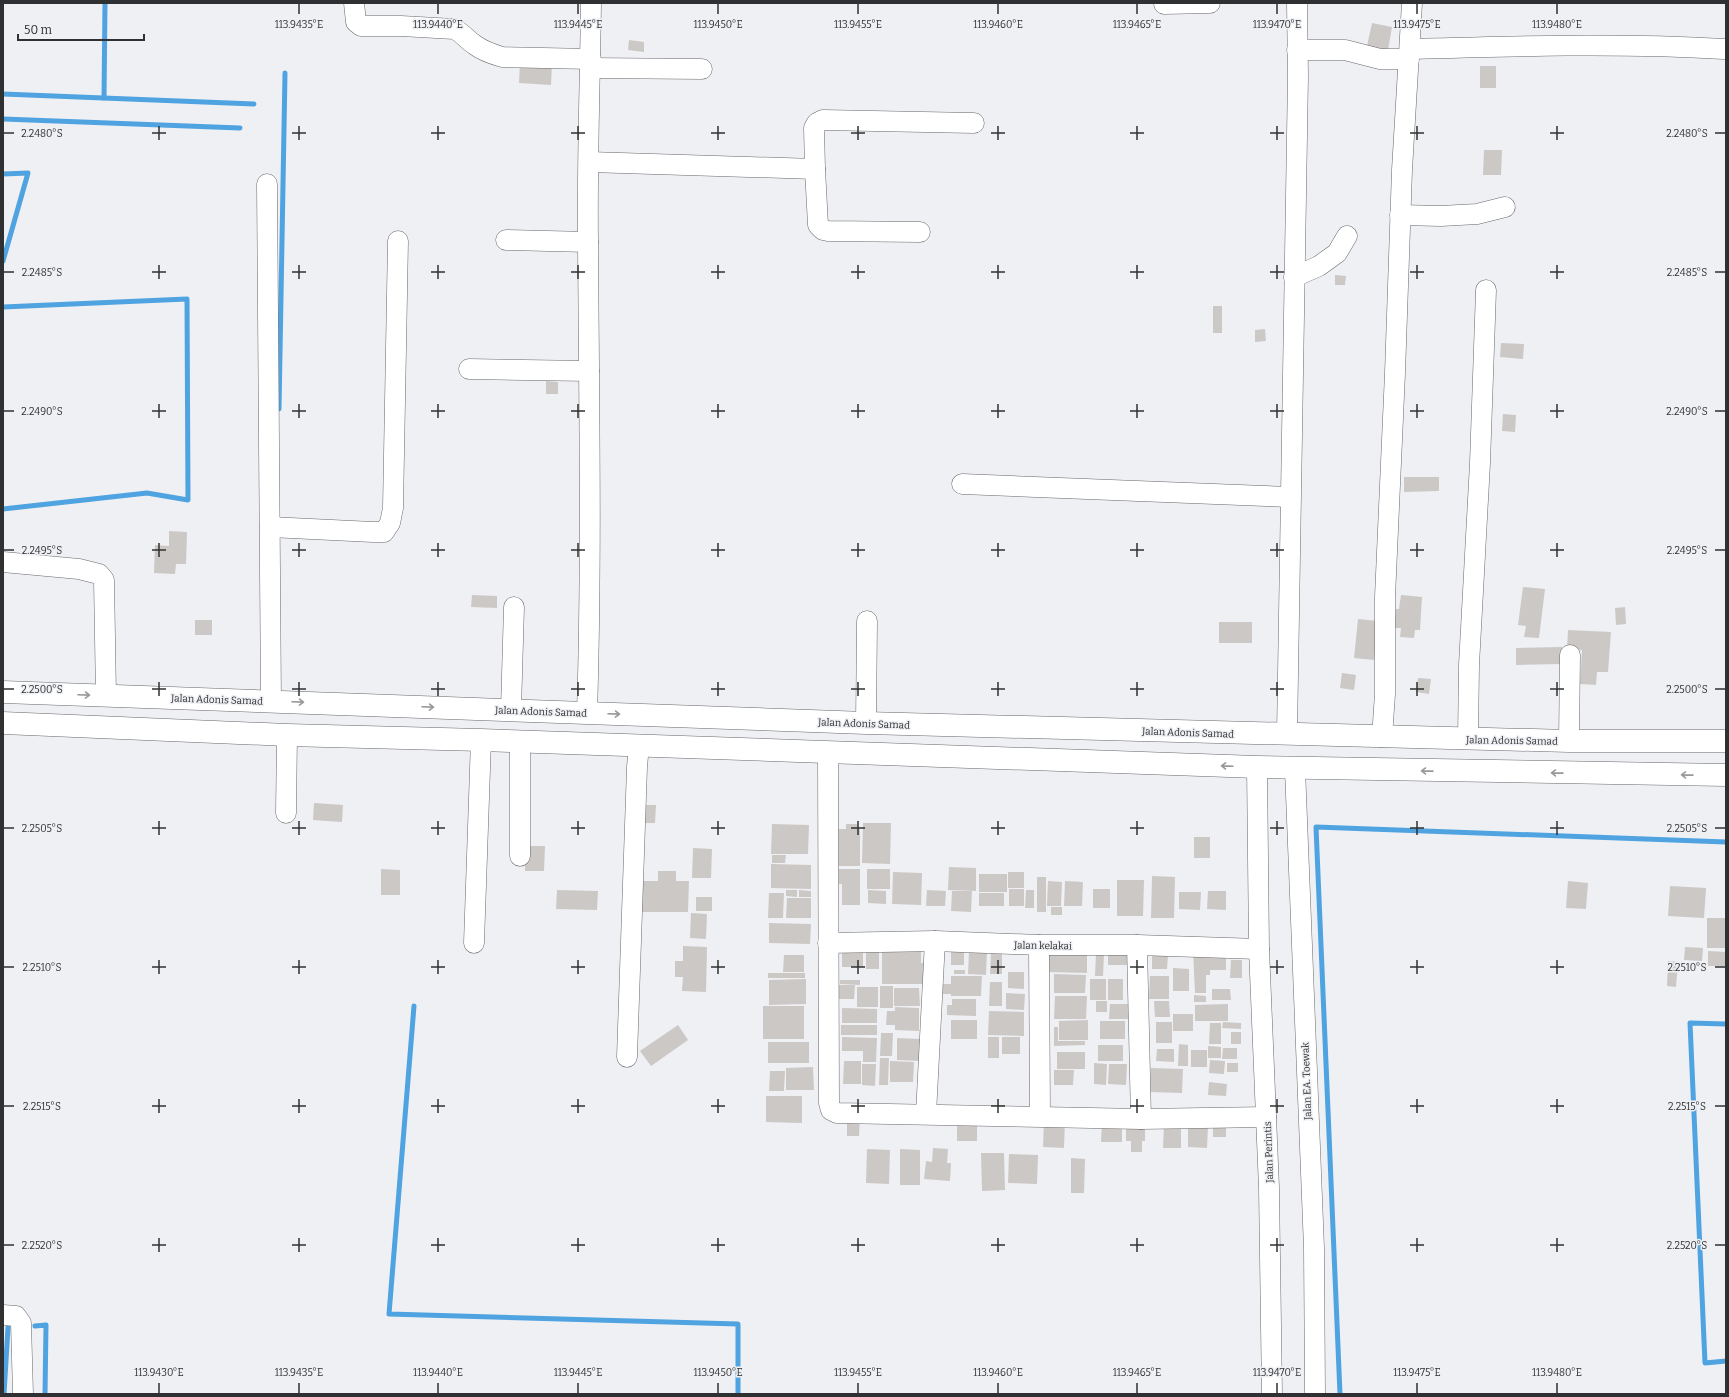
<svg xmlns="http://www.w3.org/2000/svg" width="1729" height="1397" font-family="Bitter,serif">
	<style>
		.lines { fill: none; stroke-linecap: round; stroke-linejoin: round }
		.stream { stroke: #4fa3e0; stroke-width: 5 }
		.building { fill: #ccc8c6 }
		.minor-casing { stroke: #67686b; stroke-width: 21 }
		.highway-casing { stroke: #67686b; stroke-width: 23 }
		.minor { stroke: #fff; stroke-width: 20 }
		.highway { stroke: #fff; stroke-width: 22 }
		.oneway { stroke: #979898 }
		.ticks { fill: none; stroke: #2f3031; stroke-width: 1.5 }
		.labels { text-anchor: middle; stroke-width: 3; stroke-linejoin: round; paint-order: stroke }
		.street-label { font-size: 10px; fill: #2f3031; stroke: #eff0f4 }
		.ticks-label { font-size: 10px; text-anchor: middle; fill: #2f3031; stroke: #eff0f4; stroke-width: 3; stroke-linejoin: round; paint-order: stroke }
	</style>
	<rect width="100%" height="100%" fill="#eff0f4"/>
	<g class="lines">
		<g class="stream">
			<path d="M3 94 254 104"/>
			<path d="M104 98 105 3"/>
			<path d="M3 119 240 128"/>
			<path d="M3 174 28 173 3 261"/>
			<path d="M3 307 187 299 188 500 147 493 3 509"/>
			<path d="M279 409 285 73"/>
			<path d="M414 1006 389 1314 738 1324V1394"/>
			<path d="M1726 1024 1690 1023 1705 1363 1726 1361"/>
			<path d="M35 1326 46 1325 45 1394"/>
			<path d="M4 1394 8 1327"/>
			<path d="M1340 1394 1316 827 1726 842"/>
		</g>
	</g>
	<g class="building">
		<path d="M1372 23 1392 27 1388 50 1367 46Z"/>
		<path d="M629 40 644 42V52L628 50Z"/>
		<path d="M520 61 552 63 551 85 519 83Z"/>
		<rect x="1480" y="66" width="16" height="22"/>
		<path d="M1484 150H1502L1501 175H1483Z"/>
		<path d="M1335 275 1346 276 1345 285H1335Z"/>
		<rect x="1213" y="306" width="9" height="27"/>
		<path d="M1265 329 1266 341 1255 342V330Z"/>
		<path d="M1501 343 1524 344 1523 359 1500 357Z"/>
		<path d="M546 381 558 382V394H546Z"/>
		<path d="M1503 414 1516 415 1515 432 1502 431Z"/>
		<path d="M1404 477H1439V491L1404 492Z"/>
		<path d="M169 531 187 532 186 564H176L175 574 154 573 155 545 169 546Z"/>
		<path d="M1523 587 1545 589 1539 638 1524 637 1526 626 1518 625Z"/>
		<path d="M472 595 497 596V608L471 607Z"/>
		<path d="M1401 595 1422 597 1420 630H1415L1414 638 1400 637 1401 628H1394L1396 609H1399Z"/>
		<path d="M1625 607 1626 624 1616 625 1615 608Z"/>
		<path d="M1358 619 1378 621 1374 660 1354 658Z"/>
		<rect x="195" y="620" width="17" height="15"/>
		<rect x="1219" y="622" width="33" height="21"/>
		<path d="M1568 630 1611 632 1608 672H1597L1596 685 1580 684 1582 650 1567 649Z"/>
		<path d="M1562 647V664L1516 665V648Z"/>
		<path d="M1342 673 1356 675 1354 690 1340 688Z"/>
		<path d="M1418 678 1431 679 1429 694 1416 692Z"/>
		<path d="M314 803 343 805 342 822 313 820Z"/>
		<path d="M641 805H656L655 823H641Z"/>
		<path d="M863 823H891L890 864 862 863Z"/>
		<path d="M772 824 809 825 808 854H771Z"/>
		<path d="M846 824H857V829H860V866H832V829H846Z"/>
		<rect x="1194" y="837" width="16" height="21"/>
		<path d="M525 846H545L544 871H525Z"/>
		<path d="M693 848 712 849 711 878H692Z"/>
		<path d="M772 855H786L785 863H772Z"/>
		<path d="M771 864 811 865V889L771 888Z"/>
		<path d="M949 867 976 868V891L948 890Z"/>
		<path d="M381 869 400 870V895H381Z"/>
		<path d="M836 869H860V905H842V884H835Z"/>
		<rect x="867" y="869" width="23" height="20"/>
		<path d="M658 871H676V881H689L688 912H639V881H658Z"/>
		<path d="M893 872 922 873 921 905 892 904Z"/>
		<rect x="1008" y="872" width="16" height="16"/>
		<rect x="979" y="874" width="28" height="18"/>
		<path d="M1152 876 1175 877 1174 918H1151Z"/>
		<rect x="1037" y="877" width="9" height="35"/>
		<path d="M1117 880H1144L1143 916H1117Z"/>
		<path d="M1048 881 1062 882 1061 906H1047Z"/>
		<path d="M1065 881 1083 882 1082 906H1064Z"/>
		<path d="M1568 881 1588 883 1586 909 1566 908Z"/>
		<path d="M1670 886 1706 888 1704 918 1668 916Z"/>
		<rect x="1009" y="889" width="15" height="17"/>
		<rect x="1093" y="889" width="17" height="19"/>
		<path d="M557 890 598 891 597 910 556 909Z"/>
		<path d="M786 890H797V897L786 896Z"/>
		<path d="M799 890 811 891V897H799Z"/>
		<path d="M868 890 886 891V904L868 903Z"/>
		<path d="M927 890 946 891 945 906H926Z"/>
		<path d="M1026 890H1034V908H1025Z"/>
		<path d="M952 891H972L971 912 951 911Z"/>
		<path d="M1208 891H1226V910L1207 909Z"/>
		<path d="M1179 892H1201L1200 910 1179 909Z"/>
		<path d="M769 893H784L783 918H768Z"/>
		<rect x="979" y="893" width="25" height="13"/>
		<rect x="696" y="897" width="16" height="14"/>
		<path d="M787 898H811V918H786Z"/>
		<rect x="1051" y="907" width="11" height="8"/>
		<path d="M691 913 707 914 706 939 690 938Z"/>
		<rect x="1707" y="918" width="19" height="30"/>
		<path d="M769 923 811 924 810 944 769 943Z"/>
		<path d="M882 944H921V963H924V984H882Z"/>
		<path d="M683 946 707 947 706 992 682 991 683 977H675V961H683Z"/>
		<path d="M1685 947 1703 948 1702 961 1684 960Z"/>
		<rect x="951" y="949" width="13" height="16"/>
		<rect x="842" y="950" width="21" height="17"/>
		<rect x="866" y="950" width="13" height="19"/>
		<path d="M1193 950 1226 955V970H1210V975H1206V993H1195Z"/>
		<path d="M969 951H987L986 975 968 974Z"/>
		<path d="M1708 951 1726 952V966H1708Z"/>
		<path d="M991 952 1002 953V974H990Z"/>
		<path d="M1108 952 1128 953 1127 965H1108Z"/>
		<path d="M1047 953 1087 954V973L1047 972Z"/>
		<path d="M1096 953 1104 954 1103 976H1095Z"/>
		<path d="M784 955H804V972H783Z"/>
		<path d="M1152 955H1168L1167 969H1152Z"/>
		<path d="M1231 960H1242V978H1230Z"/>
		<path d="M1668 961 1678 962 1676 987 1667 986Z"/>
		<path d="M1173 968 1189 969V991H1173Z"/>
		<rect x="954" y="970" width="11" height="4"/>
		<path d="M1008 972H1024V989L1008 988Z"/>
		<rect x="768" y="973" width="37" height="5"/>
		<path d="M1054 974 1086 975 1085 993H1054Z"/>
		<path d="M951 976H982L981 996H951V994H941V984H951Z"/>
		<path d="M1150 976H1169V999H1149Z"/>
		<path d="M806 979V1004L769 1005V980Z"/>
		<rect x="1090" y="979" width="16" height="21"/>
		<rect x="1108" y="979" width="15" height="21"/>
		<path d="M840 980H860V985L840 984Z"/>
		<path d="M990 982H1002V1006H989Z"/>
		<path d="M838 985H855L854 999H838Z"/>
		<rect x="880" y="986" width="13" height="22"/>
		<rect x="857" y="987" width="21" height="20"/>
		<path d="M894 988H919L920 1006H894Z"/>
		<path d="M1212 989H1230L1231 1000H1212Z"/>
		<path d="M1006 993 1025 994 1024 1010 1006 1009Z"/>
		<path d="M1194 995 1206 996V1002H1194Z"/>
		<path d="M1055 996H1087L1086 1019H1054Z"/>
		<path d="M952 999H976V1016L947 1015V1005H952Z"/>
		<rect x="1096" y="1001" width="11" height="11"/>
		<path d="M1154 1001H1169L1170 1017H1155Z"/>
		<path d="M1110 1004H1132L1131 1019H1109Z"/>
		<path d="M1228 1004V1021H1195V1005Z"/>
		<rect x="763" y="1006" width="41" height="33"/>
		<path d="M895 1007 919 1008V1031L895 1030V1025H886L887 1011H895Z"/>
		<path d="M842 1008 877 1009V1023H842Z"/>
		<path d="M989 1011 1024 1012V1036L988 1035Z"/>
		<rect x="1173" y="1014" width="20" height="17"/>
		<rect x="951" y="1020" width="26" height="19"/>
		<path d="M1088 1020V1040H1059V1021Z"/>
		<rect x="1100" y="1021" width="25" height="18"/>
		<rect x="1156" y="1022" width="16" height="21"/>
		<path d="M1223 1022 1241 1023V1029L1222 1028Z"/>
		<path d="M1210 1023H1221V1044H1209Z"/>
		<path d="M678 1025 688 1040 651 1066 640 1051Z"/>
		<rect x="841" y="1025" width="36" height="10"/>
		<path d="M1054 1027H1058V1041H1085V1045L1054 1046Z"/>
		<rect x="1231" y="1032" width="10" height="12"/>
		<path d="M881 1033H893L892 1056H880Z"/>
		<path d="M842 1037 877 1038 876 1062H863V1051H842Z"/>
		<rect x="988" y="1037" width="11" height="21"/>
		<rect x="1002" y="1037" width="18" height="17"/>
		<path d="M897 1038 920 1039V1061L897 1060Z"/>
		<rect x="768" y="1042" width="41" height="21"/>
		<path d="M1179 1044 1188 1045V1066H1178Z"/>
		<rect x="1098" y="1045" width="25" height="16"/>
		<path d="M1208 1046 1221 1047V1058H1208Z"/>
		<path d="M1223 1048H1237V1059H1222Z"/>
		<path d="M1157 1049H1174V1062L1156 1061Z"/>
		<rect x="1191" y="1050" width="16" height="17"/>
		<rect x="1057" y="1052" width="28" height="17"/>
		<path d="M880 1058H889L888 1085H879Z"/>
		<path d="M1210 1060 1225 1061 1224 1074 1209 1073Z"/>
		<path d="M844 1061H861V1084H843Z"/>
		<path d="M890 1061 914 1062 913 1082H890Z"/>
		<path d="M1094 1063 1107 1064 1106 1085 1094 1084Z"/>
		<rect x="1227" y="1063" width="11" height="9"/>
		<path d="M862 1064H876L875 1086 862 1085Z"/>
		<path d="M1109 1064H1127L1126 1085 1108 1084Z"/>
		<path d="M813 1067 814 1090H786V1068Z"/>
		<path d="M1151 1068 1183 1069 1182 1093 1150 1092Z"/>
		<path d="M1054 1070H1074L1073 1085H1054Z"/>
		<path d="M770 1071H785L784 1091H769Z"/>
		<path d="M1209 1082 1227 1084 1226 1096 1208 1095Z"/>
		<path d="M766 1096H802V1123L766 1122Z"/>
		<path d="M847 1115H860L859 1136H847Z"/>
		<rect x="957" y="1118" width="20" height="23"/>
		<path d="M1044 1120H1065L1064 1148 1043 1147Z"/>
		<path d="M1126 1121H1145V1141H1142V1152H1131V1141H1126Z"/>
		<rect x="1213" y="1121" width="13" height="16"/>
		<path d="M1164 1123H1181V1148H1163Z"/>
		<path d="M1102 1124H1122V1142H1101Z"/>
		<path d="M1188 1125 1208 1126 1207 1148 1188 1147Z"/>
		<path d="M933 1148 948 1149 947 1163H951L950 1181 924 1179 926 1161 932 1162Z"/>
		<path d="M867 1149 890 1150 889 1184 866 1183Z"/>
		<path d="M900 1149 920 1150V1185H900Z"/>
		<path d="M981 1153H1004L1005 1190 982 1191Z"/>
		<path d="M1009 1154 1038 1155 1037 1184 1008 1183Z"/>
		<path d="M1071 1158 1085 1159 1084 1193H1071Z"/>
	</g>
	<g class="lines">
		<defs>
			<g id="minor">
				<path d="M354 3 356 22 361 26H401L454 29C463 33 467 40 475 45 483 51 492 54 502 57L591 59"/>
				<path d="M1164 4 1210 3"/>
				<path d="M1410 49C1514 46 1620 43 1724 49"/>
				<path d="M1297 50H1345L1380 59H1409"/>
				<path d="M590 68 702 69"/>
				<path d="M589 162 815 169 818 225 823 230 828 231 920 232"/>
				<path d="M815 169 814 128 817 123 823 120 974 123"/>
				<path d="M267 184 271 701"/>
				<path d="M1400 215 1441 216 1477 214 1505 207"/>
				<path d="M506 240 588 242"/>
				<path d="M1294 277 1319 266 1337 253 1347 236"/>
				<path d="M469 369 589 371"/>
				<path d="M962 484 1290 497"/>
				<path d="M270 527 373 532H384L390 523 393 508 398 241"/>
				<path d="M3 562 79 569 99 574 104 580 106 696"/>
				<path d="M511 709 514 607"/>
				<path d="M587 713C592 556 589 399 588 242 587 162 590 83 591 3"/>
				<path d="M866 723 867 621"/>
				<path d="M1287 734 1298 76 1297 3"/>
				<path d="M1382 737 1385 694V597L1395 373 1402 170 1412 3"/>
				<path d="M1468 739 1469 665 1480 463 1486 290"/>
				<path d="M1569 741 1570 655"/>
				<path d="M828 753 829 1103 831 1110 837 1113 1141 1119 1266 1117"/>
				<path d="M1257 767 1259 949 1269 1188 1272 1394"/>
				<path d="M1295 769 1314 1248 1315 1394"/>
				<path d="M286 813 287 735"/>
				<path d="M520 856V741"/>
				<path d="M474 943 481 740"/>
				<path d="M828 943 935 941 1039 945H1137L1259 949"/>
				<path d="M1039 945 1040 1116"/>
				<path d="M1137 945 1141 1119"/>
				<path d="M627 1057 637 767 639 745"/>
				<path d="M926 1114 935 941"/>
				<path d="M3 1315 16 1316 21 1323 23 1394"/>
			</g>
			<g id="highway">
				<path d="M3 692 866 723 1569 741H1726"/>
				<path d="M3 723 287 735 481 740 1257 767 1726 775"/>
			</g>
		</defs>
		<use href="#minor" class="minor-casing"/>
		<use href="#highway" class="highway-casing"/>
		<use href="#minor" class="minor"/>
		<use href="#highway" class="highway"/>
	</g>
	<defs><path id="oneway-shaft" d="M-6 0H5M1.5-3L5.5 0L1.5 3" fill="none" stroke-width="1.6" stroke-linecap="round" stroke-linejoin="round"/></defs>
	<g class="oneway">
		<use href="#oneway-shaft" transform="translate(84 695) rotate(2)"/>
		<use href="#oneway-shaft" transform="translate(298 702) rotate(2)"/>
		<use href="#oneway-shaft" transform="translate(428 707) rotate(2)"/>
		<use href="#oneway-shaft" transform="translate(614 714) rotate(2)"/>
		<use href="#oneway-shaft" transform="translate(1227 766) rotate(-178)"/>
		<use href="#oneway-shaft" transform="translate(1427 771) rotate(-179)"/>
		<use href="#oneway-shaft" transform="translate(1557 773) rotate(-179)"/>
		<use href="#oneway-shaft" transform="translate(1687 775) rotate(-179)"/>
	</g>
	<path class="ticks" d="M299 4V14M438 4V14M578 4V14M718 4V14M858 4V14M998 4V14M1137 4V14M1277 4V14M1417 4V14M1557 4V14M159 126V140M299 126V140M438 126V140M578 126V140M718 126V140M858 126V140M998 126V140M1137 126V140M1277 126V140M1417 126V140M1557 126V140M4 133H14M152 133H166M292 133H306M431 133H445M571 133H585M711 133H725M851 133H865M991 133H1005M1130 133H1144M1270 133H1284M1410 133H1424M1550 133H1564M1715 133H1725M159 265V279M299 265V279M438 265V279M578 265V279M718 265V279M858 265V279M998 265V279M1137 265V279M1277 265V279M1417 265V279M1557 265V279M4 272H14M152 272H166M292 272H306M431 272H445M571 272H585M711 272H725M851 272H865M991 272H1005M1130 272H1144M1270 272H1284M1410 272H1424M1550 272H1564M1715 272H1725M159 404V418M299 404V418M438 404V418M578 404V418M718 404V418M858 404V418M998 404V418M1137 404V418M1277 404V418M1417 404V418M1557 404V418M4 411H14M152 411H166M292 411H306M431 411H445M571 411H585M711 411H725M851 411H865M991 411H1005M1130 411H1144M1270 411H1284M1410 411H1424M1550 411H1564M1715 411H1725M159 543V557M299 543V557M438 543V557M578 543V557M718 543V557M858 543V557M998 543V557M1137 543V557M1277 543V557M1417 543V557M1557 543V557M4 550H14M152 550H166M292 550H306M431 550H445M571 550H585M711 550H725M851 550H865M991 550H1005M1130 550H1144M1270 550H1284M1410 550H1424M1550 550H1564M1715 550H1725M159 682V696M299 682V696M438 682V696M578 682V696M718 682V696M858 682V696M998 682V696M1137 682V696M1277 682V696M1417 682V696M1557 682V696M4 689H14M152 689H166M292 689H306M431 689H445M571 689H585M711 689H725M851 689H865M991 689H1005M1130 689H1144M1270 689H1284M1410 689H1424M1550 689H1564M1715 689H1725M159 821V835M299 821V835M438 821V835M578 821V835M718 821V835M858 821V835M998 821V835M1137 821V835M1277 821V835M1417 821V835M1557 821V835M4 828H14M152 828H166M292 828H306M431 828H445M571 828H585M711 828H725M851 828H865M991 828H1005M1130 828H1144M1270 828H1284M1410 828H1424M1550 828H1564M1715 828H1725M159 960V974M299 960V974M438 960V974M578 960V974M718 960V974M858 960V974M998 960V974M1137 960V974M1277 960V974M1417 960V974M1557 960V974M4 967H14M152 967H166M292 967H306M431 967H445M571 967H585M711 967H725M851 967H865M991 967H1005M1130 967H1144M1270 967H1284M1410 967H1424M1550 967H1564M1715 967H1725M159 1099V1113M299 1099V1113M438 1099V1113M578 1099V1113M718 1099V1113M858 1099V1113M998 1099V1113M1137 1099V1113M1277 1099V1113M1417 1099V1113M1557 1099V1113M4 1106H14M152 1106H166M292 1106H306M431 1106H445M571 1106H585M711 1106H725M851 1106H865M991 1106H1005M1130 1106H1144M1270 1106H1284M1410 1106H1424M1550 1106H1564M1715 1106H1725M159 1238V1252M299 1238V1252M438 1238V1252M578 1238V1252M718 1238V1252M858 1238V1252M998 1238V1252M1137 1238V1252M1277 1238V1252M1417 1238V1252M1557 1238V1252M4 1245H14M152 1245H166M292 1245H306M431 1245H445M571 1245H585M711 1245H725M851 1245H865M991 1245H1005M1130 1245H1144M1270 1245H1284M1410 1245H1424M1550 1245H1564M1715 1245H1725M159 1383V1393M299 1383V1393M438 1383V1393M578 1383V1393M718 1383V1393M858 1383V1393M998 1383V1393M1137 1383V1393M1277 1383V1393M1417 1383V1393M1557 1383V1393"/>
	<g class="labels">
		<g class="street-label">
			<text transform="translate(217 699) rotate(2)" y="4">Jalan Adonis Samad</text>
			<text transform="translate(541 711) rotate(2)" y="4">Jalan Adonis Samad</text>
			<text transform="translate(864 723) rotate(2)" y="4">Jalan Adonis Samad</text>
			<text transform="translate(1188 732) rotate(2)" y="4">Jalan Adonis Samad</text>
			<text transform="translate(1512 740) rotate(1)" y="4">Jalan Adonis Samad</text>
			<text transform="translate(1043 945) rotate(1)" y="4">Jalan kelakai</text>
			<text transform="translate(1306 1081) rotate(-92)" y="4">Jalan EA. Toewak</text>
			<text transform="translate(1268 1152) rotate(-92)" y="4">Jalan Perintis</text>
		</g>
	</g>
	<g class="ticks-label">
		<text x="299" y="28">113.9435°E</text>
		<text x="438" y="28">113.9440°E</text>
		<text x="578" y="28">113.9445°E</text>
		<text x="718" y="28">113.9450°E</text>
		<text x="858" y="28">113.9455°E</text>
		<text x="998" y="28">113.9460°E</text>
		<text x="1137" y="28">113.9465°E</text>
		<text x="1277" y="28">113.9470°E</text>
		<text x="1417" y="28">113.9475°E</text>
		<text x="1557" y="28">113.9480°E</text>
		<text x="42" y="137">2.2480°S</text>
		<text x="1687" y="137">2.2480°S</text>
		<text x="42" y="276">2.2485°S</text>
		<text x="1687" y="276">2.2485°S</text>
		<text x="42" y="415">2.2490°S</text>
		<text x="1687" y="415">2.2490°S</text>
		<text x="42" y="554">2.2495°S</text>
		<text x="1687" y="554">2.2495°S</text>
		<text x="42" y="693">2.2500°S</text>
		<text x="1687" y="693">2.2500°S</text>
		<text x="42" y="832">2.2505°S</text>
		<text x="1687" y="832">2.2505°S</text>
		<text x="42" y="971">2.2510°S</text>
		<text x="1687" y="971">2.2510°S</text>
		<text x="42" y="1110">2.2515°S</text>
		<text x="1687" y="1110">2.2515°S</text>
		<text x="42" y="1249">2.2520°S</text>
		<text x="1687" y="1249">2.2520°S</text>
		<text x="159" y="1376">113.9430°E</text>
		<text x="299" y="1376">113.9435°E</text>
		<text x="438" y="1376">113.9440°E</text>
		<text x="578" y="1376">113.9445°E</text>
		<text x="718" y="1376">113.9450°E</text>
		<text x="858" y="1376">113.9455°E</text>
		<text x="998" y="1376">113.9460°E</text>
		<text x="1137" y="1376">113.9465°E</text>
		<text x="1277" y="1376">113.9470°E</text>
		<text x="1417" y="1376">113.9475°E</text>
		<text x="1557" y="1376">113.9480°E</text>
	</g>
	<rect width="1729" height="1397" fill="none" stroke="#2f3031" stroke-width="8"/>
	<path d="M18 34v6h126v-6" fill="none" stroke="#2f3031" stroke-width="2"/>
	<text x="24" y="34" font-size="12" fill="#2f3031" stroke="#eff0f4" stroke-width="3" paint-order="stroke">50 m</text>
</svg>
